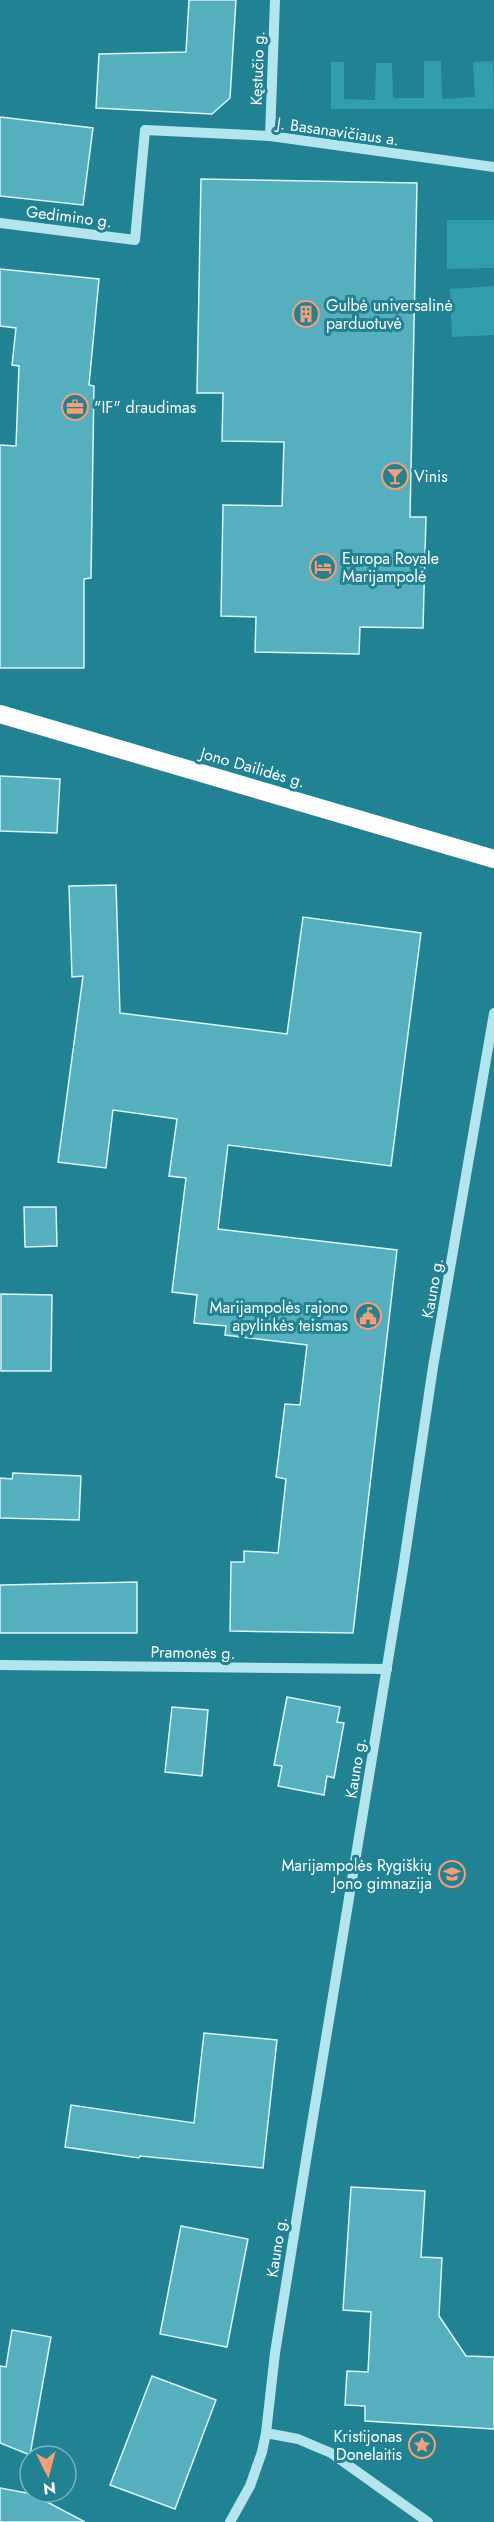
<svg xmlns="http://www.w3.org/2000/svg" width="494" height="2522" font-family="Jost,sans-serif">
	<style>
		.green { fill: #329daf }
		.building { fill: #56afbe; stroke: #d9f5fa; stroke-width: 1.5 }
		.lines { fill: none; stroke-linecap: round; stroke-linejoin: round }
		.minor { stroke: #b4e5ee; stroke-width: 10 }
		.highway { stroke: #fff; stroke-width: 18 }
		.labels { text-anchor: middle; stroke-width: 6; stroke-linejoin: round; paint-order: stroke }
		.street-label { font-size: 16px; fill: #fff; stroke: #218293 }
		.poi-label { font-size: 16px; fill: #fff; stroke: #218293; text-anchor: start }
	</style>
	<rect width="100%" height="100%" fill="#218293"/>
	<g class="green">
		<path d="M424 61H441L442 99 475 97 473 62 493 61 494 109H331V62H344V99L375 100 376 63H392L393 98H424Z"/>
		<path d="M447 220H494V268L447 269Z"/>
		<path d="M494 286V335L452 337 450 289Z"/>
	</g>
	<g class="building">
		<path d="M189 0H236L230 98 212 114 96 108 99 54 186 52Z"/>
		<path d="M0 117 93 128 83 205 0 196Z"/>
		<path d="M201 179 417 183 410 517H426L423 628 360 627 359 654 255 652 256 617 221 616 223 505 282 506 284 442 222 441 223 393H197Z"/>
		<path d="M0 269 99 279 89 385 94 386 91 578 84 579V668H0V445L16 446 19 366 12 365 16 328 0 326Z"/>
		<path d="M0 776 60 779 57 833 0 831Z"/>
		<path d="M116 885 120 1013 287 1034 303 917 421 933 391 1166 228 1145 218 1229 397 1250 353 1633 230 1631 231 1562H244V1551L278 1553 286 1479 276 1477 285 1404 300 1405 307 1345 225 1335 226 1326 194 1323 197 1295 172 1292 186 1178 169 1176 177 1119 113 1110 106 1168 58 1162 83 976 72 977 69 886Z"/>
		<path d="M24 1207H56L57 1246 25 1247Z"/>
		<path d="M1 1294 52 1295 51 1371H1Z"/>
		<path d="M13 1473 81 1476 79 1520 0 1518V1478L12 1479Z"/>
		<path d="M137 1582V1633H0V1585Z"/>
		<path d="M287 1697 340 1707 337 1722 344 1723 334 1778 327 1776 324 1795 278 1786 282 1766 274 1765Z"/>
		<path d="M172 1707 208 1710 202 1776 165 1772Z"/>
		<path d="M204 2033 277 2040 263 2168 140 2156 139 2158 65 2147 71 2105 194 2123Z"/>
		<path d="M351 2187 425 2191 421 2257 442 2258 439 2316 466 2356 494 2357V2429L365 2421V2406L345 2405 347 2371 368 2372 371 2312 343 2310Z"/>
		<path d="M181 2226 248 2239 227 2347 160 2334Z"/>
		<path d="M12 2330 51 2337 30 2455 0 2443V2366L6 2367Z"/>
		<path d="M152 2376 216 2400 175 2509 110 2485Z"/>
		<path d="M0 2488 32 2494 85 2522H0Z"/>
	</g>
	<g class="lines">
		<g class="minor">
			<path d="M270 136 275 0"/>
			<path d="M0 223 135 240 145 130 270 136 494 167"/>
			<path d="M0 1665 387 1669"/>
			<path d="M266 2433 298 2439 331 2453 428 2522"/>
			<path d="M230 2522 250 2486 262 2452 266 2433 275 2353 307 2154 403 1569 433 1367 494 1013"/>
		</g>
		<path class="highway" d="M0 714 494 859"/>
	</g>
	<defs>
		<symbol id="building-ring" viewBox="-11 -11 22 22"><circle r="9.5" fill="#218293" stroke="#fa9d75" stroke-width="1.5"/><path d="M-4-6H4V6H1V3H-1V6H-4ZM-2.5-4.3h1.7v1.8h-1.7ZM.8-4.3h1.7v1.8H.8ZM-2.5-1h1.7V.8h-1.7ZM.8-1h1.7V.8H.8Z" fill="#fa9d75"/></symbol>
		<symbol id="office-ring" viewBox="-11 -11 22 22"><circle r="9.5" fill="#218293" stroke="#fa9d75" stroke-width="1.5"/><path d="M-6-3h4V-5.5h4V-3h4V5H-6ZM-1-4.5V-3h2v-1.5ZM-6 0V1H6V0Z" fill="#fa9d75"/></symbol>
		<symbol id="bar-ring" viewBox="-11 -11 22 22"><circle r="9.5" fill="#218293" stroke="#fa9d75" stroke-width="1.5"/><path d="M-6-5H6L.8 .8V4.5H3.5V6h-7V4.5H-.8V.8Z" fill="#fa9d75"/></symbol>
		<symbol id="hotel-ring" viewBox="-11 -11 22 22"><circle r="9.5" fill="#218293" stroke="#fa9d75" stroke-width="1.5"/><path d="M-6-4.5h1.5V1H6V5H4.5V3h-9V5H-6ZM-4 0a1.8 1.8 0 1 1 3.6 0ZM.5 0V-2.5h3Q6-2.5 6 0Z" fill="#fa9d75"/></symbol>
		<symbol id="civic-ring" viewBox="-11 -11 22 22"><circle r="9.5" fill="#218293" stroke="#fa9d75" stroke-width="1.5"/><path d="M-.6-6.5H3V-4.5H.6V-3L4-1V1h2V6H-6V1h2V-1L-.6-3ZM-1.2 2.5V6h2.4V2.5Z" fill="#fa9d75"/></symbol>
		<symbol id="school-ring" viewBox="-11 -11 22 22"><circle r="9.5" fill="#218293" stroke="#fa9d75" stroke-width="1.5"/><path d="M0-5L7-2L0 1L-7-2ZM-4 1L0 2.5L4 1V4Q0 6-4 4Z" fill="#fa9d75"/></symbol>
		<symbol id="sight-ring" viewBox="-11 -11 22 22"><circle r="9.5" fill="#218293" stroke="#fa9d75" stroke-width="1.5"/><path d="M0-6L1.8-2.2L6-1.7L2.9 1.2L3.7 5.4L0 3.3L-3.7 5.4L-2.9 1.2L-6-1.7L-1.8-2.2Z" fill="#fa9d75"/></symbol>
	</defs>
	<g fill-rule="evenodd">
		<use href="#building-ring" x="291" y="299" width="30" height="30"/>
		<use href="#office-ring" x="60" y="392" width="30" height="30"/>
		<use href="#bar-ring" x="380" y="461" width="30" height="30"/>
		<use href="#hotel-ring" x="308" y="552" width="30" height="30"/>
		<use href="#civic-ring" x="353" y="1301" width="30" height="30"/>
		<use href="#school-ring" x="437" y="1859" width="30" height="30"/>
		<use href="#sight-ring" x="407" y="2430" width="30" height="30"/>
	</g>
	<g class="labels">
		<g class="street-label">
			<text transform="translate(257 68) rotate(-88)" y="6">Kęstučio g.</text>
			<text transform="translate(338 131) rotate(8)" y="6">J. Basanavičiaus a.</text>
			<text transform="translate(69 216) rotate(7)" y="6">Gedimino g.</text>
			<text transform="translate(253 767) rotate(16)" y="6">Jono Dailidės g.</text>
			<text transform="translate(432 1288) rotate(-80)" y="6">Kauno g.</text>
			<text transform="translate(193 1652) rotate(1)" y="6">Pramonės g.</text>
			<text transform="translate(355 1768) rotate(-81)" y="6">Kauno g.</text>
			<text transform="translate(276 2247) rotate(-81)" y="6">Kauno g.</text>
		</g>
		<g class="poi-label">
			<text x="326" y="311">Gulbė universalinė<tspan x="326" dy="18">parduotuvė</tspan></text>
			<text x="94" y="413">"IF" draudimas</text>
			<text x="414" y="482">Vinis</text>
			<text x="342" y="564">Europa Royale<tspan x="342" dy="18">Marijampolė</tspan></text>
			<text x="348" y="1313" text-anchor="end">Marijampolės rajono<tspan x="348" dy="18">apylinkės teismas</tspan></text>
			<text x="432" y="1871" text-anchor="end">Marijampolės Rygiškių<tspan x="432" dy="18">Jono gimnazija</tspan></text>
			<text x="402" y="2442" text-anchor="end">Kristijonas<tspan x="402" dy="18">Donelaitis</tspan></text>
		</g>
	</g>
	<g transform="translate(48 2474) rotate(174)"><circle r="28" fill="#218293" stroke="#7ab4be" stroke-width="1.5"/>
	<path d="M0-4.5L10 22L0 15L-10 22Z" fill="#fa9d75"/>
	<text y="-9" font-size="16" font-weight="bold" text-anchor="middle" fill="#ffffff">N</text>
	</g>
</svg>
